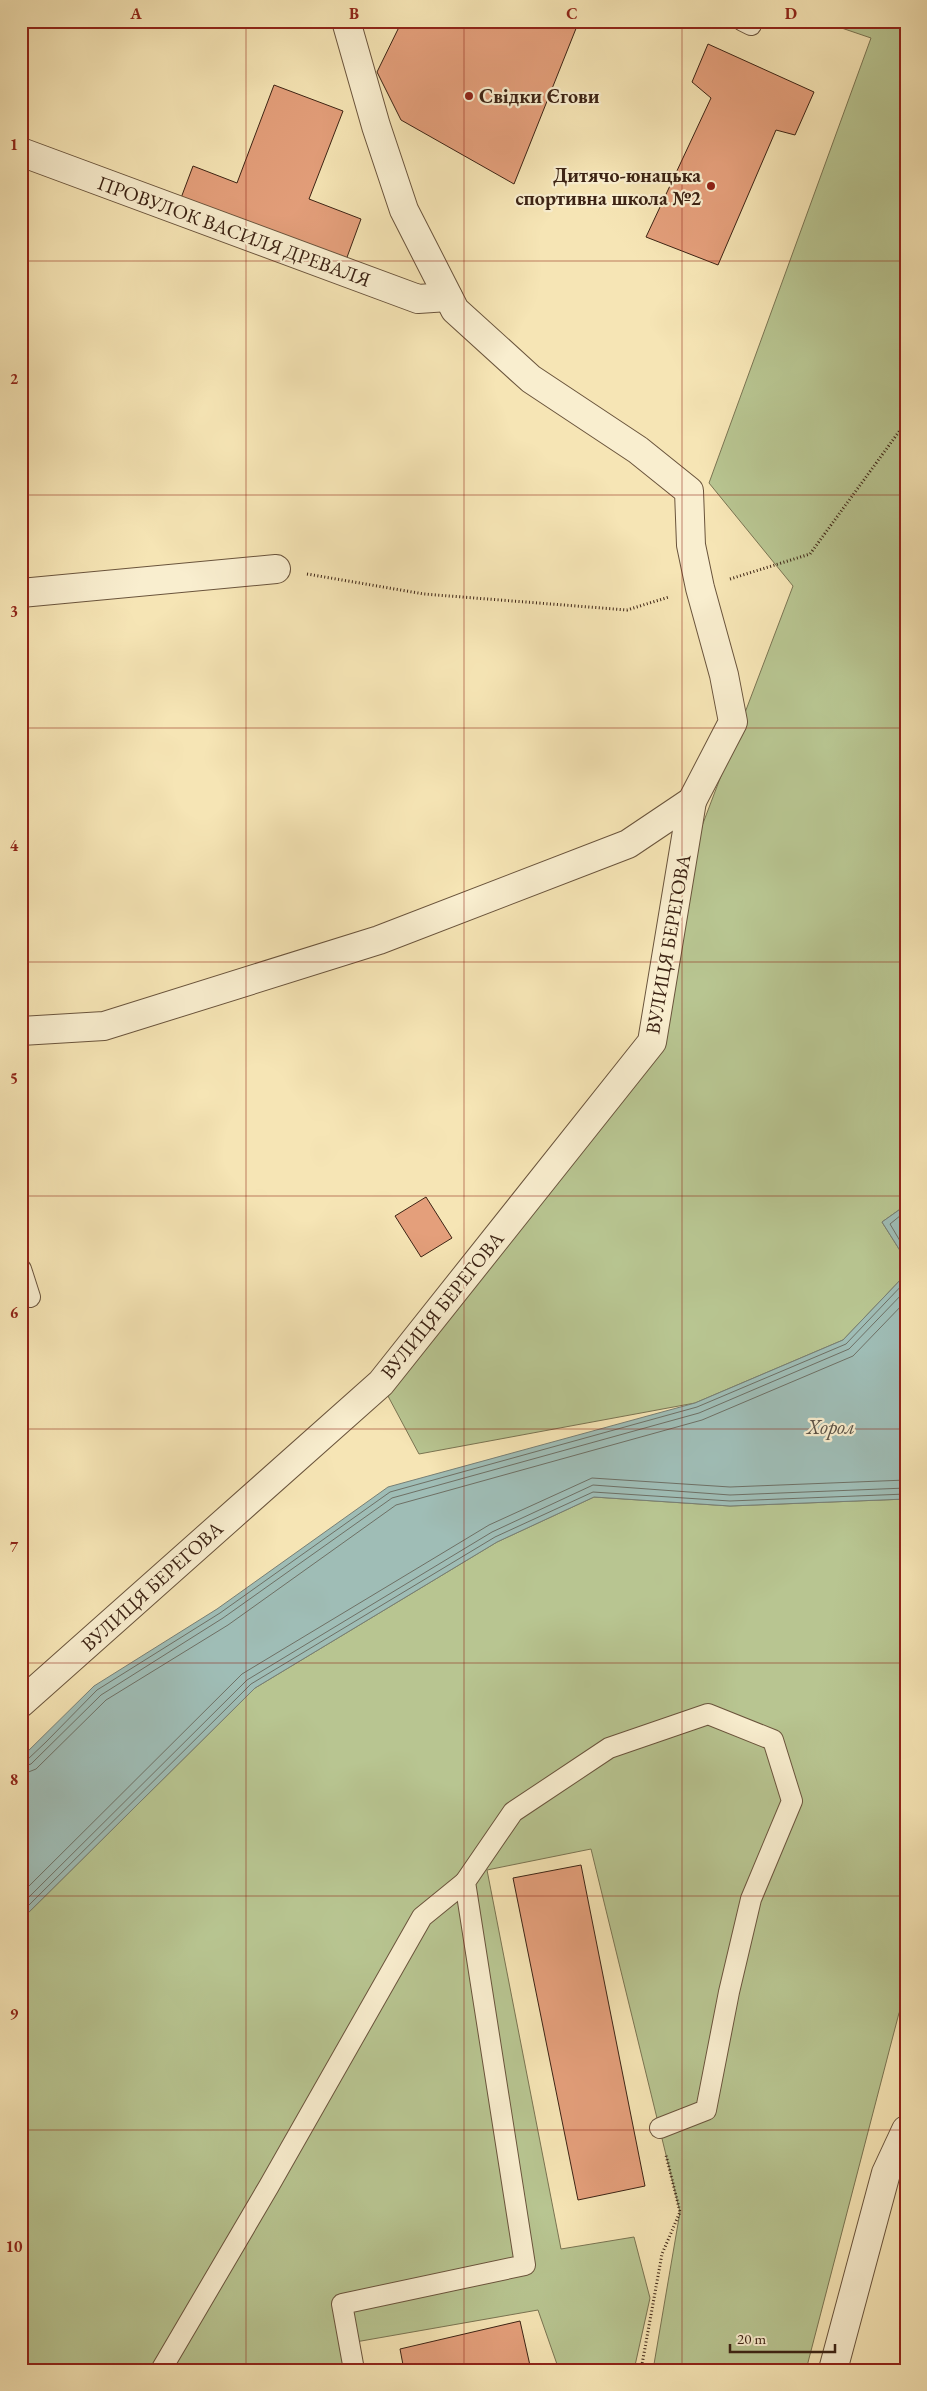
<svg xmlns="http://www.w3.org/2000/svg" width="927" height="2391" font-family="'EB Garamond',serif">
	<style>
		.green { fill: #b8c591; stroke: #7a7452 }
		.water { fill: #9fbdb6; stroke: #777f75 }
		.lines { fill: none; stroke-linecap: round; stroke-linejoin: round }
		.shore { stroke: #6e7065; stroke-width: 1 }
		.building { fill: #e49f7b; stroke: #3c2314 }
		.lane-casing { stroke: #6a543c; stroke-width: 22 }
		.street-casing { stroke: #6a543c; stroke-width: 30 }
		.path { stroke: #3c2314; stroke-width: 3; stroke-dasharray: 1 2.5; stroke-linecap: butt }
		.lane { stroke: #f9eecf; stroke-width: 20 }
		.street { stroke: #f9eecf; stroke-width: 28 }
		.grid { fill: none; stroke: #8f2418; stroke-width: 1; stroke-opacity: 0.55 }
		.poi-dot { fill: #8f2418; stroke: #f9eecf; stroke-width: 2 }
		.labels { text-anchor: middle; stroke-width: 4.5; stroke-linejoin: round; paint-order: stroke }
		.poi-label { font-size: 20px; font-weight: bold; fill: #3c2314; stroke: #f9eecf; text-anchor: start }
		.street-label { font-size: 20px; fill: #3c2314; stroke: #f9eecf }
		.water-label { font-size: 21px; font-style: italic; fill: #5a5145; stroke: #f9eecf }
		.neatline { fill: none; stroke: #8f2418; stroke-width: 2 }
		.grid-label { font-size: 16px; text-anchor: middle; font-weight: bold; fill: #8f2418 }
	</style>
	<rect width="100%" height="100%" fill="#f6e5b5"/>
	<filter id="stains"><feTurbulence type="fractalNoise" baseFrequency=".004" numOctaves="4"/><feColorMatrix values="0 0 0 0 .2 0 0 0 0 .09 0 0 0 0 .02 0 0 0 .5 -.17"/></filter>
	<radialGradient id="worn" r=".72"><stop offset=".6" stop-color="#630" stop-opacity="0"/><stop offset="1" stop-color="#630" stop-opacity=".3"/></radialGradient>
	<g class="green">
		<path d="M821 21H906V1205L882 1222 906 1260V1274L843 1340 695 1403 419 1454 381 1383 652 1042 702 826 793 586 709 483 871 38Z"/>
		<path d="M594 1497 730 1506 906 1499V2002L899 2013 806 2370H653L680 2212 591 1849 487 1870 561 2249 634 2237 650 2298 634 2370H559L538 2310 344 2344 348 2370H21V1920L255 1688 497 1542Z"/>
	</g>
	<g class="water">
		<path d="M906 1205V1260L882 1222Z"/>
		<path d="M906 1274V1499L730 1506 594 1497 497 1542 255 1688 21 1920V1758L94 1686 217 1609 388 1487 695 1403 843 1340Z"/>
	</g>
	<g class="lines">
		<g class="shore">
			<path d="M906 1211 890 1224 906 1251"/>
			<path d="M21 1761 27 1760 46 1742 97 1690 220 1613 390 1492 697 1407 846 1344 906 1281"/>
			<path d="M21 1767 31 1764 101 1695 223 1618 392 1498 699 1413 849 1349 906 1290"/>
			<path d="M21 1775 36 1769 106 1700 228 1625 396 1505 702 1420 853 1356 906 1301"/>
			<path d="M21 1894 242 1674 489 1525 592 1478 730 1487 906 1480"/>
			<path d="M21 1905 247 1680 492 1532 593 1485 730 1495 906 1488"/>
			<path d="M21 1913 251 1684 495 1537 593 1492 730 1501 906 1494"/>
		</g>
	</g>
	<g class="building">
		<path d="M402 21H579L514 184 401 120 377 72Z"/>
		<path d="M708 44 814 92 795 135 776 130 718 265 646 237 711 98 692 82Z"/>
		<path d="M274 85 343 111 309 199 361 219 346 260 181 198 193 166 237 183Z"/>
		<path d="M426 1197 452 1238 421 1257 395 1216Z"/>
		<path d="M581 1865 645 2186 578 2200 513 1878Z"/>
		<path d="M520 2321 531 2370H404L400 2349Z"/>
	</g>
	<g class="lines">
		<defs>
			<g id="lane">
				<path d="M743 21 751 25"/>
				<path d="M21 1269 30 1297"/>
				<path d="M161 2370 269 2186 422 1917 465 1882"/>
				<path d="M354 2370 342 2304 525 2265 465 1882 513 1812 609 1748 708 1714 773 1740 792 1801 751 1899 729 1992 706 2110 660 2128"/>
			</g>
			<g id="street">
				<path d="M21 152 418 299 448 297"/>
				<path d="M21 593 276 569"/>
				<path d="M21 1031 104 1026 379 940 628 844 692 801 733 722 724 675 700 588 691 545 689 491 638 450 531 379 455 310 404 210 376 126 346 21"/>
				<path d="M21 1703 381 1383 652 1042 692 801"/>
				<path d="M833 2370 886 2173 906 2130"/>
			</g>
		</defs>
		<use href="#lane" class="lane-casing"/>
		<use href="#street" class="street-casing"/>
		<g class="path">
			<path d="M307 574 424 594 627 610 669 597"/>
			<path d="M730 579 810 554 906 422"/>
			<path d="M641 2370 662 2254 680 2212 666 2155"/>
		</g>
		<use href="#lane" class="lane"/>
		<use href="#street" class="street"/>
	</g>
	<path class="grid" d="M246 21V2370M464 21V2370M682 21V2370M21 261H906M21 495H906M21 728H906M21 962H906M21 1196H906M21 1429H906M21 1663H906M21 1896H906M21 2130H906"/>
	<g class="poi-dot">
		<circle cx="469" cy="96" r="5"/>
		<circle cx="711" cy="186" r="5"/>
	</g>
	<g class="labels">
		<g class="poi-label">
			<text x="479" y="103">Свідки Єгови</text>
			<text x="701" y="182" text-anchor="end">Дитячо-юнацька<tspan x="701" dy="23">спортивна школа №2</tspan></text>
		</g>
		<g class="street-label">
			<text transform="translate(234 231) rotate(20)" y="7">ПРОВУЛОК ВАСИЛЯ ДРЕВАЛЯ</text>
			<text transform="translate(668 944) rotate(-80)" y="7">ВУЛИЦЯ БЕРЕГОВА</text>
			<text transform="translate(442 1305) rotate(-51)" y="7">ВУЛИЦЯ БЕРЕГОВА</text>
			<text transform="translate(152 1586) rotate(-42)" y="7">ВУЛИЦЯ БЕРЕГОВА</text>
		</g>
		<g class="water-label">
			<text x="831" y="1434">Хорол</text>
		</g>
	</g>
	<rect width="927" height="2391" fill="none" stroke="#f6e5b5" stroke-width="55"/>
	<path d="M730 2344v8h105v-8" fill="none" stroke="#3c2314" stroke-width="2.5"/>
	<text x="737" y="2344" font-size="15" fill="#3c2314" stroke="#f9eecf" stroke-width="4" paint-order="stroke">20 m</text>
	<rect x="28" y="28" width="872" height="2336" class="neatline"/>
	<g class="grid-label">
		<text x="136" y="19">A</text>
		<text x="354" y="19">B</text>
		<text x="572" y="19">C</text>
		<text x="791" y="19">D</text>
		<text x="14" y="150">1</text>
		<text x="14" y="384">2</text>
		<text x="14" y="617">3</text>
		<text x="14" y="851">4</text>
		<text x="14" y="1084">5</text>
		<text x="14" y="1318">6</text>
		<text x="14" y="1552">7</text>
		<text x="14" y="1785">8</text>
		<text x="14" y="2019">9</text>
		<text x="14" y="2252">10</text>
	</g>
	<rect width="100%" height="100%" filter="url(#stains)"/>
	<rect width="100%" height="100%" fill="url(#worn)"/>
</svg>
